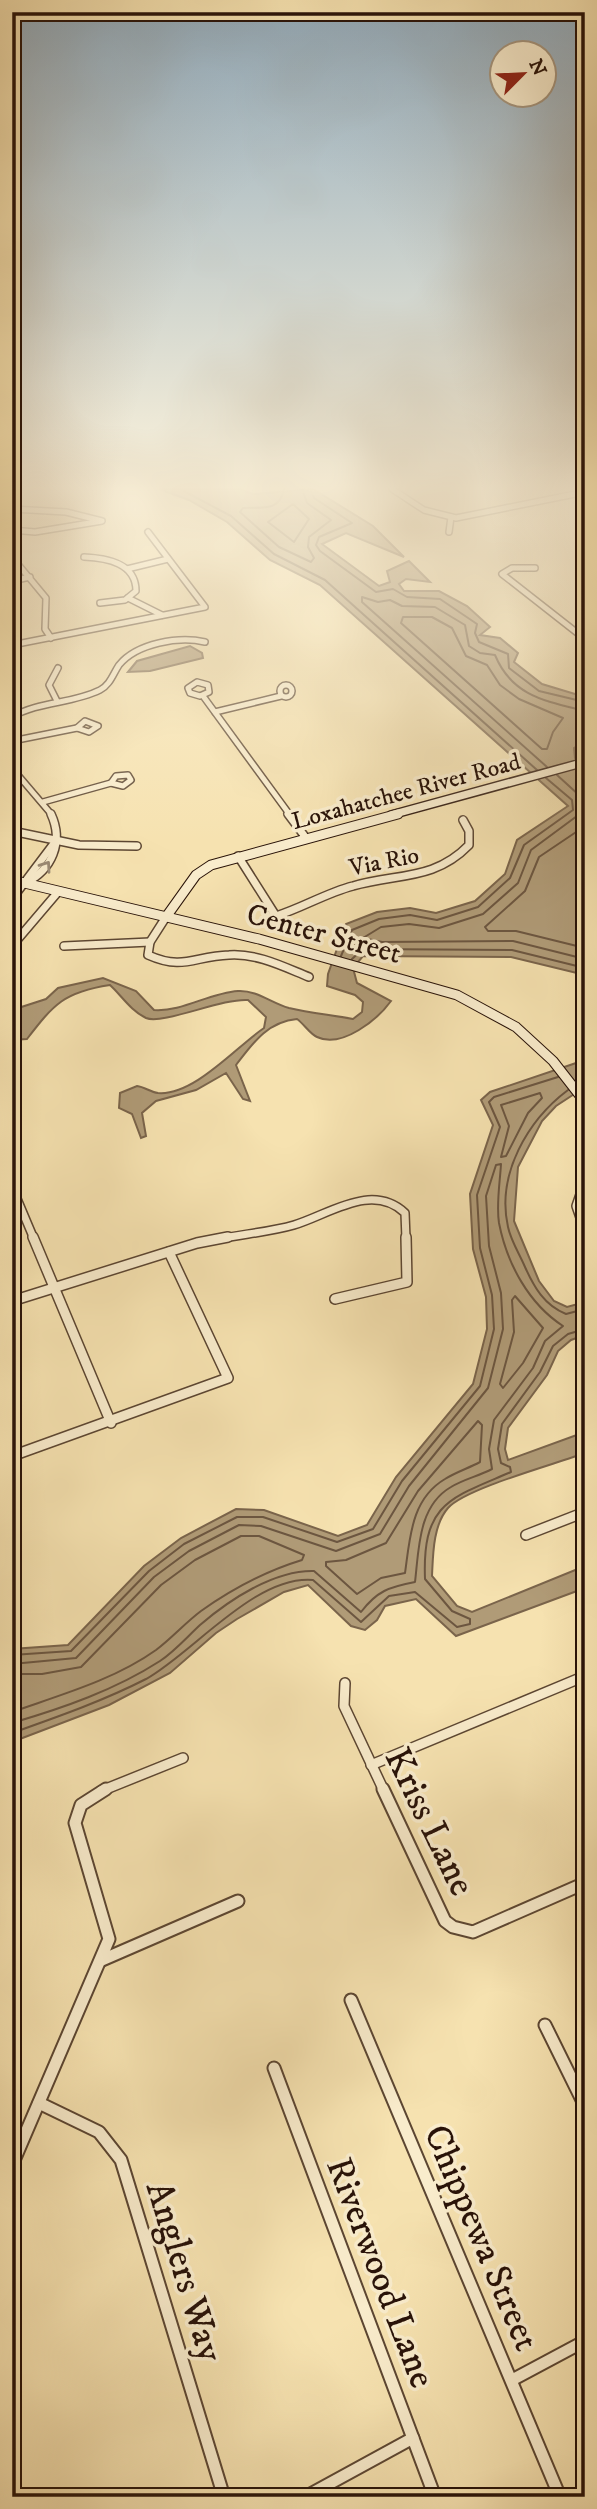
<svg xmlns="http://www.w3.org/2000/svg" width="597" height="2509" font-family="'IM FELL DW Pica',serif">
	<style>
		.water { fill: #b09b77; stroke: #7a644b; stroke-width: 2 }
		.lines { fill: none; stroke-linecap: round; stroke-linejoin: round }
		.shore { stroke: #6c5640; stroke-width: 2 }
		.street-far3-casing { stroke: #5c4632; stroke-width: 8 }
		.street-far2-casing { stroke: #5c4632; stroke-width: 10 }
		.street-far1-casing { stroke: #5c4632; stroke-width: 12 }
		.street-casing { stroke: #5c4632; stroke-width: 15 }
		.secondary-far1-casing { stroke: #281208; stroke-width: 10 }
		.secondary-casing { stroke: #281208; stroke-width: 11 }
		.street-far3 { stroke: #f9eccc; stroke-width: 5 }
		.street-far2 { stroke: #f9eccc; stroke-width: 7 }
		.street-far1 { stroke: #f9eccc; stroke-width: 9 }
		.street { stroke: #f9eccc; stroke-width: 11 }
		.secondary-far1 { stroke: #f9eccc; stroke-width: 7 }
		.secondary { stroke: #f9eccc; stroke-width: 9 }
		.oneway { stroke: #9b8a74 }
		.labels { text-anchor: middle; stroke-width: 7; stroke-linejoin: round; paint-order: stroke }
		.far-street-label { font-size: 24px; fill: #281208; stroke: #f9eccc }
		.street-label { font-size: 30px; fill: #281208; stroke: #f9eccc }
		.near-street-label { font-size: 37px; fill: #281208; stroke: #f9eccc }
	</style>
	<rect width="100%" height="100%" fill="#f6e2b0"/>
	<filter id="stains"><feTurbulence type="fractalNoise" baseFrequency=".00286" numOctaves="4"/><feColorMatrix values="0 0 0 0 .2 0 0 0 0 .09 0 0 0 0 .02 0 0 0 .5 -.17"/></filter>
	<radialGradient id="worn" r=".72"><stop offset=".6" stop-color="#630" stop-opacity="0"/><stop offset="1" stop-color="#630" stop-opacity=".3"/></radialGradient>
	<g class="water">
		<path d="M159 489H239L253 494 313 489 373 526 404 557 346 533 322 544 379 586 390 582 387 571 409 561 430 582 406 579 399 584 404 591H439L467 606 490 627 480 635 500 638 518 653 514 662 542 684 585 697V742L574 748 575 758 585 765V975L511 957 363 956 353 968 357 983 391 1001C378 1019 342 1049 317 1037 310 1034 304 1024 297 1019 267 1022 253 1043 236 1065L250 1101 243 1099 226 1073 196 1090 156 1101 142 1113 146 1136 141 1138 132 1114 119 1108 120 1093 137 1086C145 1087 150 1092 158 1093 194 1096 237 1046 264 1028L266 1017 248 1000C222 998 163 1025 146 1018 131 1011 121 995 110 985 64 992 54 1004 27 1039L12 1040V1010L46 999 58 988 103 978 136 991 154 1010C182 1012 209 993 238 991 257 990 271 1003 289 1008 310 1013 332 1015 353 1019L362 1012 363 1002 355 995 327 986 328 974 346 924 377 912 410 908 436 913 475 901 505 874 517 840 568 806 320 585 270 560 227 522 189 500Z"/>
		<path d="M190 646 202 653 203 658 150 671 128 672 137 661Z"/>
		<path d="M585 1060V1087L556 1106 542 1121 518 1167 514 1221 539 1281 554 1301 567 1307 585 1302V1335L571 1340 558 1351 547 1375 508 1428 505 1449 508 1460 585 1432V1453C556 1464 466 1488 448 1508 433 1525 433 1555 432 1576L457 1606 472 1612 585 1566V1588L456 1636 416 1599 385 1606 377 1620 365 1630 351 1626 308 1585 284 1592 237 1619 216 1633 170 1673 109 1705 12 1742V1649L68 1645 144 1566 181 1538 236 1509 264 1510 338 1536 367 1525 396 1477 473 1384 487 1329 486 1297 473 1249 470 1194 493 1125 481 1100 490 1092Z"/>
	</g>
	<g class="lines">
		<g class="shore">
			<path d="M180 489 231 516 274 554 325 580 537 770"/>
			<path d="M284 489C280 512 262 507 243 508L240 512 279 547 311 562 314 558 308 547 309 537 331 520 307 503 302 489"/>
			<path d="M311 489 314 498 352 523 319 537 316 545 320 551 376 592 393 589 407 597 440 599 477 624 475 633 479 642 508 654 509 668 539 691 585 702"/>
			<path d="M293 504 309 519 294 542 268 522Z"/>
			<path d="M403 617H432L452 628 466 656 487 665 500 685 519 699 563 718 553 732 547 749H542L401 623Z"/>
			<path d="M547 767 362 602V597L378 602 390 600 402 606 435 607 465 625 469 646 480 653 495 655C512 696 545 701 585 711"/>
			<path d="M557 775 580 796 581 813 531 850 518 883 483 914 439 928 409 924 381 927 363 938 382 942 513 941 585 959"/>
			<path d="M585 826 539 857 525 891 485 927 488 931H516L585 948"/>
			<path d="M341 956 352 930 379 919 410 915 437 920 478 907 510 878 524 845 573 810 572 800 546 778"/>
			<path d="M352 959 363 949 512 950 585 968"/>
			<path d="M568 1090C528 1120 496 1174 508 1227 511 1241 519 1253 525 1267 534 1287 544 1305 566 1314L585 1309"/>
			<path d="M540 1093 542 1098 528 1113 506 1156 501 1157 509 1126 501 1105Z"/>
			<path d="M515 1296 543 1328 523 1363 503 1388 500 1384 514 1332 512 1300Z"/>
			<path d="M478 1421 482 1425 480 1462C469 1468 456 1472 445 1479 411 1499 410 1538 405 1573L381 1578 357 1594 326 1566V1562L346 1560 386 1543 418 1491Z"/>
			<path d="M12 1655 71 1651 149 1571 184 1544 237 1517H263L337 1542 373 1529 402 1481 480 1386 494 1329 492 1295 480 1248 477 1195 500 1127 489 1102 494 1097 558 1077"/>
			<path d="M12 1664 76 1658 154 1577 189 1551 239 1525 261 1526 336 1551 380 1534 409 1486 488 1388 503 1329 501 1293 489 1246 486 1196 496 1165 501 1164C500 1182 496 1205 499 1223 507 1264 529 1304 563 1326L545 1341 533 1368 494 1420 489 1449 492 1469C479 1476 464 1479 451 1487 418 1506 419 1549 415 1582 389 1587 377 1591 361 1612L314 1571C274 1570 229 1600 200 1625 187 1637 175 1651 160 1661 115 1690 63 1708 12 1723"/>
			<path d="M12 1674H42L81 1667 161 1585 195 1560 241 1536H259L304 1555 302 1560C266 1571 232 1589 201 1611 185 1623 172 1638 156 1650 114 1680 60 1695 12 1712"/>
			<path d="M12 1733C57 1717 103 1701 146 1679 193 1653 255 1575 313 1580L361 1622 389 1596 415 1592 457 1627 470 1624V1619L452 1611 425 1579C422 1502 451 1498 511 1472L510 1467 501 1463 498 1449 502 1424 540 1372 553 1346 568 1334 585 1329"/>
		</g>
		<defs>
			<g id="street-far3">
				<path d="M392 489 424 510 456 518 585 492"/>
				<path d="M12 509 66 512 102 521 35 532 12 530"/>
				<path d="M449 532 451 517"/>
				<path d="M12 557 46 598 45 629 51 638"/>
				<path d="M84 557C107 558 136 563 136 591L125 600 100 603"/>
				<path d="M535 568H512L502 574 585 639"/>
				<path d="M127 569 168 559"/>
				<path d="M12 581 30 577"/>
				<path d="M128 598 162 615"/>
				<path d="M12 645 205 607 148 532"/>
				<path d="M197 682 208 685 209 692 200 696 190 693 188 688Z"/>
				<circle cx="286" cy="691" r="6"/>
				<path d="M203 696 290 815"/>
				<path d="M57 701 49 685 58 668"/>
				<path d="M215 712 281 696"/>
				<path d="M12 717C39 701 72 704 100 690 110 685 113 674 119 665 137 643 179 636 205 642"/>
				<path d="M85 721 98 726 89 732 77 728Z"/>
				<path d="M12 741 77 728"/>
				<path d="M12 768 52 815"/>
				<path d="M128 775 131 780 123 786 111 783 116 776Z"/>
				<path d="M43 802 111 783"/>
			</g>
			<g id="street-far2">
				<path d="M288 814 306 838"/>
				<path d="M12 831 79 845 137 846"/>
				<path d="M238 856 276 916C302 908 326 893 353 886 397 873 434 881 469 845V831L463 820"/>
				<path d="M25 883C52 870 64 842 51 814"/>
				<path d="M12 899 55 842"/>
				<path d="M166 917 150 942 148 955C184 971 194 956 229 955 257 953 284 967 309 977"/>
				<path d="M12 946 58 892"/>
				<path d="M64 946 150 942"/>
				<path d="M585 1180 576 1206 585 1232"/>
				<path d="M12 1187 34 1239"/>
				<path d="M219 1239C243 1234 270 1232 294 1225 330 1214 372 1182 405 1213L406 1239"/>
			</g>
			<g id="street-far1">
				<path d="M33 1237 111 1423"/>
				<path d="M335 1299 407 1282 406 1237"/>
				<path d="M12 1301 197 1243 228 1237"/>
				<path d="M12 1456 228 1378 169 1252"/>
				<path d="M526 1535 585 1512"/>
				<path d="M345 1683 344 1706 384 1791"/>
				<path d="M371 1765 585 1676"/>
				<path d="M101 1791 183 1758"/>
			</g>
			<g id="street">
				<path d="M383 1789 445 1921 453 1927 473 1932 585 1883"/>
				<path d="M102 1960 238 1901"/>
				<path d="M351 2000 560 2497"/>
				<path d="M545 2025 585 2106"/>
				<path d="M274 2068 435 2497"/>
				<path d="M39 2103 99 2132 121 2160 224 2497"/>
				<path d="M12 2165 109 1939 75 1823 81 1805 106 1789"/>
				<path d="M512 2380 585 2341"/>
				<path d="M12 2481 16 2497"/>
				<path d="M305 2497 413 2438"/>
			</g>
			<path id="secondary-far1" d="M391 815 585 762"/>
			<g id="secondary">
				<path d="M12 880 259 939 457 995 516 1027 553 1061 585 1102"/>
				<path d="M166 917 196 875 211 865 398 814"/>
			</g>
		</defs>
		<use href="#street-far3" class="street-far3-casing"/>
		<use href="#street-far2" class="street-far2-casing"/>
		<use href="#street-far1" class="street-far1-casing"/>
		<use href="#street" class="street-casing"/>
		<use href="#secondary-far1" class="secondary-far1-casing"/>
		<use href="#secondary" class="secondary-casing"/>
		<use href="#street-far3" class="street-far3"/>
		<use href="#street-far2" class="street-far2"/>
		<use href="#street-far1" class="street-far1"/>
		<use href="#street" class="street"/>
		<use href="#secondary-far1" class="secondary-far1"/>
		<use href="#secondary" class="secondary"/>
	</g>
	<defs><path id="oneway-chevron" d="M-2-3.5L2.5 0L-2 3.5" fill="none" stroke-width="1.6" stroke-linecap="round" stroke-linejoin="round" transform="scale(1.75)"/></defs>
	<use class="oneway" href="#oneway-chevron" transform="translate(46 866) rotate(-55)"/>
	<linearGradient id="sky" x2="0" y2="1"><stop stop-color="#91aabb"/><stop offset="0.58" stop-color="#fbf2db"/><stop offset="1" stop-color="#fbf2db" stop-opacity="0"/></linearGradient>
	<rect width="597" height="841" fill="url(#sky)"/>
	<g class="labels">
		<g class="far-street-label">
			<text transform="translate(406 791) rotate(-15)" y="8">Loxahatchee River Road</text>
			<text transform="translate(384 861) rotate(-11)" y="8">Via Rio</text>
		</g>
		<g class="street-label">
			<text transform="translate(324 933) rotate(15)" y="10">Center Street</text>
		</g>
		<g class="near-street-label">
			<text transform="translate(431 1821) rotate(64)" y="13">Kriss Lane</text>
			<text transform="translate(483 2237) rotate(67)" y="13">Chippewa Street</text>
			<text transform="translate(186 2271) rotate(73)" y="13">Anglers Way</text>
			<text transform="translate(382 2272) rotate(69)" y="13">Riverwood Lane</text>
		</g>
	</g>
	<rect width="597" height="2509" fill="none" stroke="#f6e2b0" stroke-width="42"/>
	<rect x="14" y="14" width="569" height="2481" fill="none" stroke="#281208" stroke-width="3.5"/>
	<rect x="21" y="21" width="555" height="2467" fill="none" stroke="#281208" stroke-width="2"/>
	<g transform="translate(523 74) rotate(66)"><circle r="33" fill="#f9eccc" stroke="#a5957e" stroke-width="2"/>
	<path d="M0-5L12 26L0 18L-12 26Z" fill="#8f2418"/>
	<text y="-10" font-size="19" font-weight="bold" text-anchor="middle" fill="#281208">N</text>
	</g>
	<rect width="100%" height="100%" filter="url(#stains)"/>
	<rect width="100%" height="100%" fill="url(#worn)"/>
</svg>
